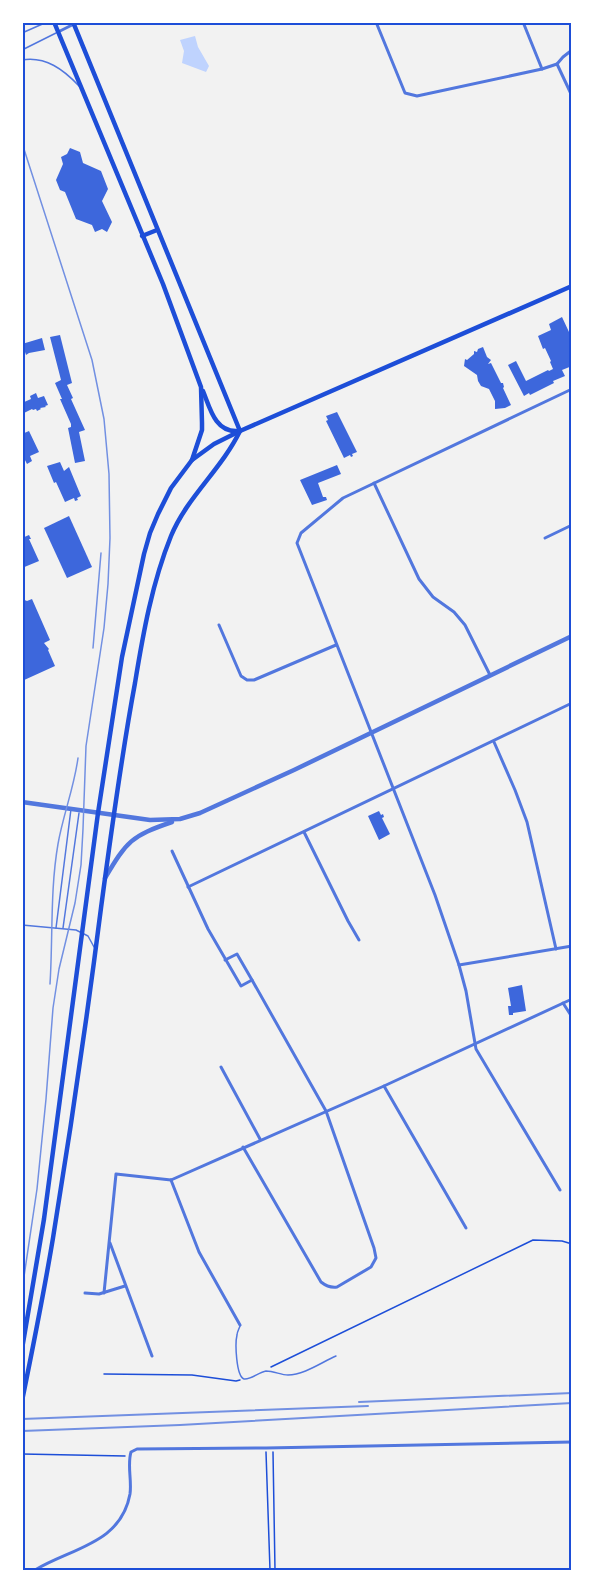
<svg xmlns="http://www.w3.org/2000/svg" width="594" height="1593" font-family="'Exo 2',sans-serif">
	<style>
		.water { fill: #bfd3fe }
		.building { fill: #3d67dc }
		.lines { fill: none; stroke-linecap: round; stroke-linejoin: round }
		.path { stroke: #1d4ed8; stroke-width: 1.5 }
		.service { stroke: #5277de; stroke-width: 1.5 }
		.minor { stroke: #5277de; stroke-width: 3 }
		.tertiary { stroke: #5277de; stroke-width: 4.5 }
		.secondary { stroke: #1d4ed8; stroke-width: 4.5 }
		.tram { stroke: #7290e2; stroke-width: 1.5 }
		.rail { stroke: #7290e2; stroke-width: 2 }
		.neatline { fill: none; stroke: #1d4ed8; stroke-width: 2 }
	</style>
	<rect width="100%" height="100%" fill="#f2f2f2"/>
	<path class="water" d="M195 36 198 47 209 66 206 72 182 63 184 51 180 40Z"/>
	<g class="building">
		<path d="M70 148 80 152 83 163 101 171 108 189 102 201 112 222 107 232 102 229 95 232 92 225 76 219 65 192 60 190 56 180 63 164 61 157 67 154Z"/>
		<path d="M562 317 569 332 572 331V366L562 370 565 376 553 381 554 383 530 395 529 393 524 396 508 365 516 361 526 381 548 370 549 371 553 369 550 362 551 361 545 348 543 349 538 336 551 330 549 324Z"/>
		<path d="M60 335 72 383 67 385 73 398 71 399 85 430 79 432 85 461 75 463 68 428 71 427V424L60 399H62L55 383 61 380 50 337Z"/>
		<path d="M42 338 45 350 29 353 26 355 25 352 22 353V344Z"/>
		<path d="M483 347 487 357 491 360 488 364 491 363 501 383H503L504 387 503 388 511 405 505 408 495 409V401L489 389 481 386 478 381 477 375 464 366 465 359 467 360 474 354V351L477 352 478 349Z"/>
		<path d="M36 393 38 398 44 396 48 405 45 406 46 407 40 408 41 409 37 411 36 409 33 410 32 409 22 414V403L31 399 30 396Z"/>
		<path d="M337 412 357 452 352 454 353 456 351 457 350 455 344 458 326 421 328 420 326 416Z"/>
		<path d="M29 431 39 452 30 456 32 461 27 464 22 454V434Z"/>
		<path d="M60 462 64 471 69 467 81 496 77 498 78 500 75 501 74 498 65 502 56 482 54 483 47 466Z"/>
		<path d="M337 465 341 474 318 483 323 497H326L327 500 312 505 300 480Z"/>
		<path d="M69 516 92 567 67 578 44 528Z"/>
		<path d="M29 535 31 539H29L39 561 22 568V538Z"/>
		<path d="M22 599 27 601 32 599 50 640 44 643 49 649 48 650 55 666 22 681Z"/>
		<path d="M379 811 381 815 383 814 384 817 382 818 390 834 379 840 368 816Z"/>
		<path d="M522 985 526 1011 513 1013V1015H509L508 1006H511L508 988Z"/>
	</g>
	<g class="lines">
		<g class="path">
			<path d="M271 1367 533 1240 562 1241 572 1244"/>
			<path d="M104 1374 192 1375 236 1381 240 1380"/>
			<path d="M266 1452 270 1570"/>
			<path d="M273 1452 275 1570"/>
			<path d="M22 1454 125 1456"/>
		</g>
		<g class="service">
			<path d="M22 33 47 22"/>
			<path d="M22 50 56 33"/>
			<path d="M22 60C46 56 64 70 79 86"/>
			<path d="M22 925 76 930 88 936 94 947"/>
			<path d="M56 928 71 809"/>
			<path d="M63 928 79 813"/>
			<path d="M240 1326C239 1329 237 1332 237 1335 235 1343 236 1376 244 1379 251 1380 259 1372 266 1371 274 1371 281 1375 288 1375 304 1375 322 1362 336 1356"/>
		</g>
		<g class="minor">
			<path d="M376 22 405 93 417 96 542 69 557 64"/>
			<path d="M523 22 542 69"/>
			<path d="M58 32 78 22"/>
			<path d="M572 50 563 57 557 64 572 96"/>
			<path d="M374 483 419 579 433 597 454 612 465 625 490 675"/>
			<path d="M545 538 572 525"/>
			<path d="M219 625 241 676 247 680H254L336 645"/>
			<path d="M494 742 515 790 527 822 556 949"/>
			<path d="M304 832 348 921 359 940"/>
			<path d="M172 851 208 929 241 986 252 980 237 954 225 960"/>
			<path d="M188 887 572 703"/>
			<path d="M459 965 572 946"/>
			<path d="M563 1003 572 1017"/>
			<path d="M221 1067 260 1139"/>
			<path d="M384 1086 466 1228"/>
			<path d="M243 1147 321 1282C326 1286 330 1288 337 1287L371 1267 376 1258 374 1248 326 1111 252 980"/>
			<path d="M171 1180 384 1086 572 999"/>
			<path d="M171 1180 199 1252 240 1325"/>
			<path d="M560 1190 476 1049 466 991 459 965 435 895 297 543 301 533 343 498 572 389"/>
			<path d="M110 1243 152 1356"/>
			<path d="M85 1293 99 1294 125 1286"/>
			<path d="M104 1293 116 1174 171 1180"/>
			<path d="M35 1570C71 1548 121 1544 130 1494 132 1480 127 1465 131 1452L137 1449 266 1448 572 1442"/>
		</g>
		<g class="tertiary">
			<path d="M22 802 150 820 180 819 200 813 294 770 572 636"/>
			<path d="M105 878C127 841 131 836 172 822"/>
		</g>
		<g class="secondary">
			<path d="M142 236 157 230"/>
			<path d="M203 391C210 408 215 432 237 431"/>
			<path d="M192 460 214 444 240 431 572 286"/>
			<path d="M22 1349 44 1219 98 813 122 657 144 554 150 533 158 514 171 488 192 460 202 430V423L201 387 163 284 54 22"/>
			<path d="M22 1401C33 1347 44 1292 53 1238 71 1128 87 1018 101 908 111 833 121 758 135 683 143 634 152 583 171 536 187 497 221 470 240 431L73 22"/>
		</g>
		<g class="tram">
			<path d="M22 143 92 360 104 419 109 474 110 538 108 584 104 628 86 746 83 829 81 865 75 903 59 969 53 1008 46 1099 37 1189 22 1290"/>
			<path d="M93 648 101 553"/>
			<path d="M50 984C53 937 50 890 58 844 63 815 74 788 78 758"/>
		</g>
		<g class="rail">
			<path d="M359 1402 572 1393"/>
			<path d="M22 1419 368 1406"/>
			<path d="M22 1431 180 1425 572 1403"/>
		</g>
	</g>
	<rect width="594" height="1593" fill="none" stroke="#ffffff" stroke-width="48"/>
	<rect x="24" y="24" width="546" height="1545" class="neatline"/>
</svg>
